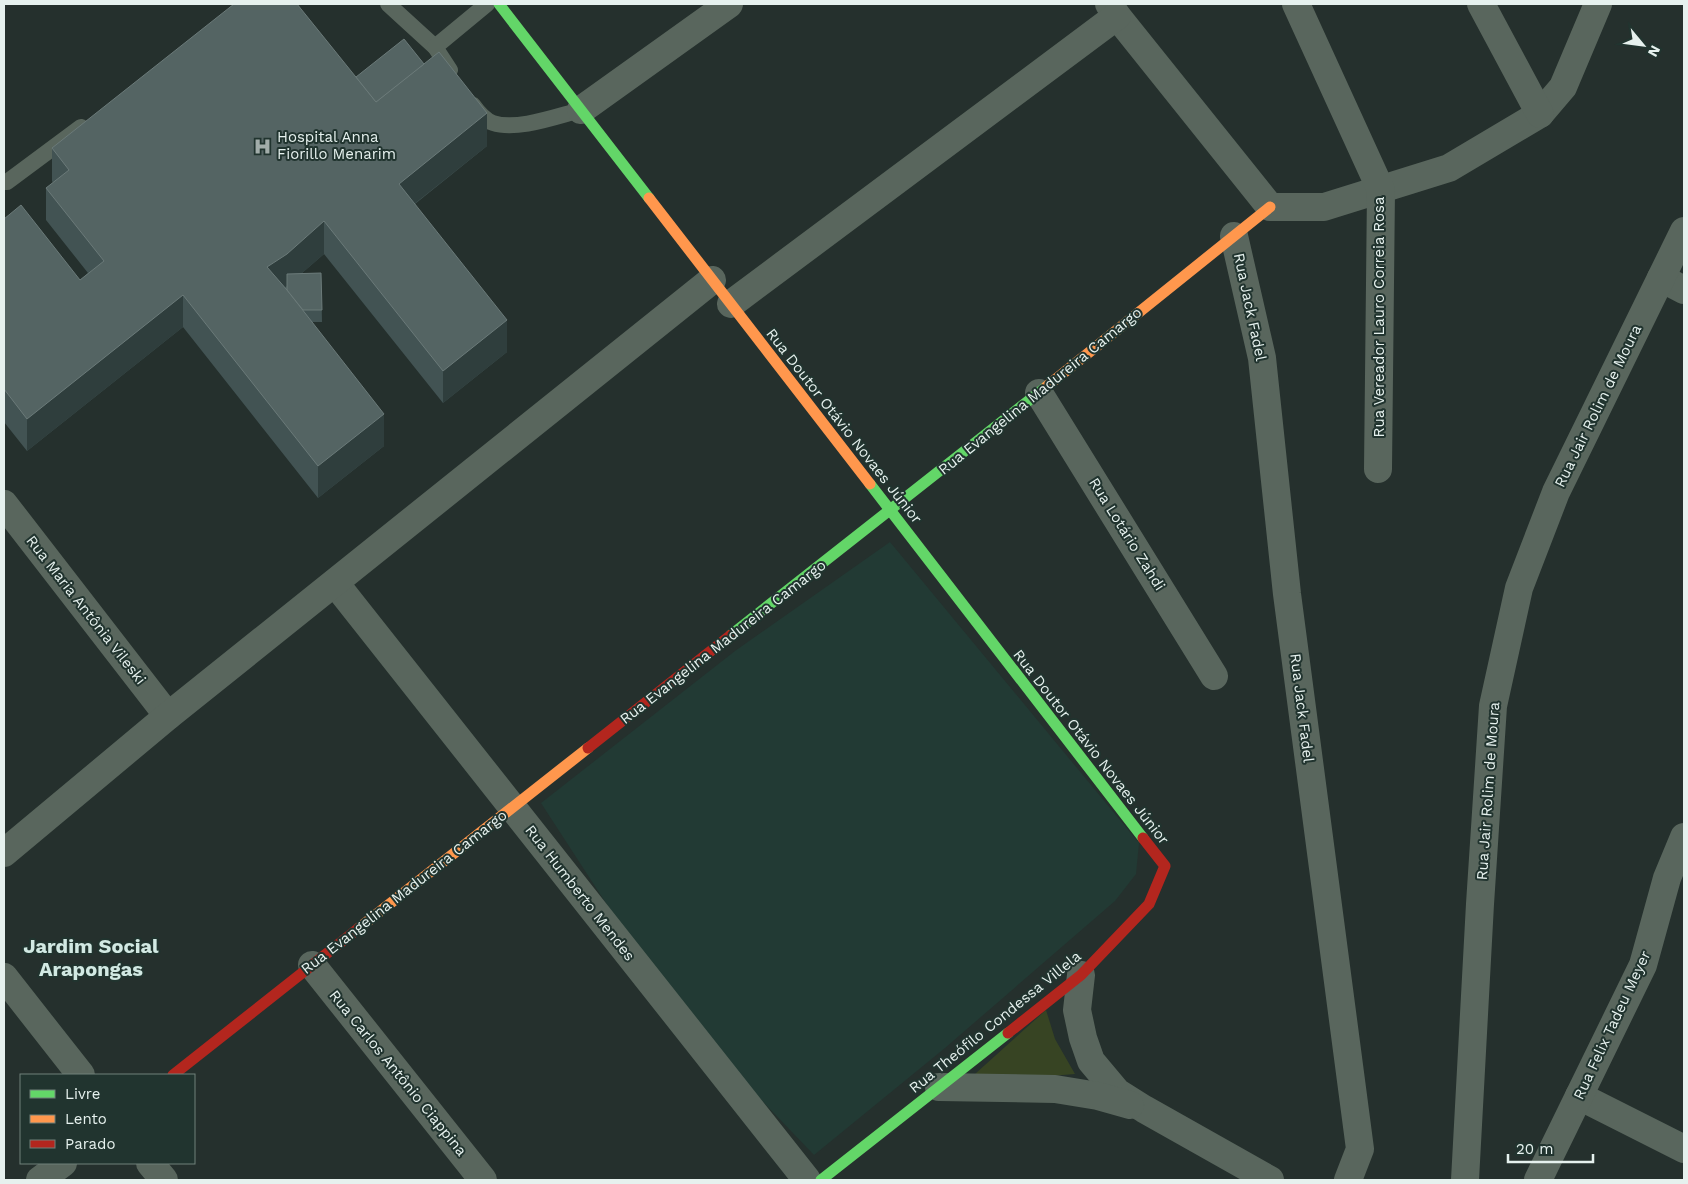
<svg xmlns="http://www.w3.org/2000/svg" width="1688" height="1184" font-family="'Work Sans',sans-serif">
	<style>
		.built { fill: #223a34 }
		.green { fill: #374423 }
		.lines { fill: none; stroke-linecap: round; stroke-linejoin: round }
		.lane { stroke: #59665d; stroke-width: 16 }
		.street { stroke: #59665d; stroke-width: 28 }
		.fast { stroke: #63d668; stroke-width: 11 }
		.slow { stroke: #ff974d; stroke-width: 11 }
		.jam { stroke: #b3261e; stroke-width: 11 }
		.wall { fill: #425353 }
		.shaded-wall { fill: #2f3e3d }
		.building { fill: #546463; stroke: #6b7a79 }
		.labels { text-anchor: middle; stroke-width: 4; stroke-linejoin: round; paint-order: stroke }
		.poi-label { font-size: 15px; fill: #e6f1ee; stroke: #21342f; text-anchor: start }
		.street-label { font-size: 15px; fill: #e6f1ee; stroke: #21342f }
		.district-label { font-size: 20px; font-weight: bold; fill: #d2e9e3; stroke: #21342f }
	</style>
	<rect width="100%" height="100%" fill="#25302d"/>
	<path class="built" d="M890 542 1139 843 1136 874 1115 901 945 1048 814 1155 676 1011 541 803 735 651Z"/>
	<path class="green" d="M1046 1010 1055 1039 1075 1074 965 1083Z"/>
	<g class="lines">
		<g class="lane">
			<path d="M388 4 435 47"/>
			<path d="M450 70 435 47 487 4"/>
			<path d="M473 105C478 112 484 120 493 123 517 131 557 116 581 110"/>
			<path d="M4 182H7L81 127"/>
		</g>
		<g class="street">
			<path d="M1109 4 1117 16 1270 207H1324L1449 168 1540 114 1563 87 1598 4"/>
			<path d="M1296 4 1381 190 1378 469"/>
			<path d="M1481 4 1540 114"/>
			<path d="M581 110 729 4"/>
			<path d="M1234 236 1262 358 1287 594 1360 1149 1348 1180"/>
			<path d="M1661 278 1684 290"/>
			<path d="M731 304 1117 16"/>
			<path d="M1039 393 1214 676"/>
			<path d="M4 504 168 716"/>
			<path d="M335 583 807 1180"/>
			<path d="M4 853 168 716 712 280"/>
			<path d="M312 965 483 1180"/>
			<path d="M1081 975 1077 1010 1083 1038 1091 1061 1117 1092 1144 1109 1270 1180"/>
			<path d="M4 977 81 1075"/>
			<path d="M939 1087 1055 1089 1098 1096 1130 1105"/>
			<path d="M1579 1096 1684 1149"/>
			<path d="M150 1163 164 1180"/>
			<path d="M40 1180 63 1163"/>
			<path d="M1465 1180 1480 904 1493 706 1519 588 1556 492 1684 231"/>
			<path d="M1538 1180 1643 965 1667 878 1684 837"/>
		</g>
		<g class="fast">
			<path d="M499 4 649 198"/>
			<path d="M870 484 1143 838"/>
			<path d="M731 635 1046 387"/>
			<path d="M821 1180 1008 1033"/>
		</g>
		<g class="slow">
			<path d="M649 198 870 484"/>
			<path d="M1046 387 1270 207"/>
			<path d="M359 928 588 748"/>
		</g>
		<g class="jam">
			<path d="M588 748 731 635"/>
			<path d="M1008 1033 1081 975 1149 904 1165 866 1143 838"/>
			<path d="M173 1075 359 928"/>
		</g>
	</g>
	<path class="wall" d="M356 77 487 146 415 204 507 352 443 403 324 254 302 273H321L322 322H312L384 446 318 498 183 327 27 451 4 422V219L80 280 88 273 46 220V188L53 183 52 181V148Z"/>
	<g class="shaded-wall">
		<path d="M487 113V146L399 216V184Z"/>
		<path d="M324 221V254L287 286 267 299V267Z"/>
		<path d="M183 295V327L27 451V419Z"/>
		<path d="M507 320V352L443 403V371Z"/>
		<path d="M384 414V446L318 498V466Z"/>
	</g>
	<g class="building">
		<path d="M234 4H297L376 102 439 52 487 113 399 184 507 320 443 371 324 221 287 254 267 267 287 290 384 414 318 466 183 295 27 419 4 389V219L21 205 80 280 104 261 46 188 69 170 52 148Z"/>
		<path d="M404 39 424 64 376 102 356 77Z"/>
		<path d="M321 273 322 310H303L287 290V274Z"/>
	</g>
	<defs>
		<symbol id="hospital-bare" viewBox="-9 -9 18 18"><path d="M-5-5h3v3.5h4V-5h3V5h-3V1.5h-4V5h-3Z" fill="#a2adaa" stroke="#21342f" stroke-width="2.5" paint-order="stroke"/></symbol>
	</defs>
	<g fill-rule="evenodd">
		<use href="#hospital-bare" x="250" y="134" width="25" height="25"/>
	</g>
	<g class="labels">
		<g class="poi-label">
			<text x="277" y="142">Hospital Anna<tspan x="277" dy="17">Fiorillo Menarim</tspan></text>
		</g>
		<g class="street-label">
			<text transform="translate(1250 307) rotate(78)" y="5">Rua Jack Fadel</text>
			<text transform="translate(1379 317) rotate(-90)" y="5">Rua Vereador Lauro Correia Rosa</text>
			<text transform="translate(1040 391) rotate(-39)" y="5">Rua Evangelina Madureira Camargo</text>
			<text transform="translate(1598 406) rotate(-64)" y="5">Rua Jair Rolim de Moura</text>
			<text transform="translate(844 426) rotate(52)" y="5">Rua Doutor Otávio Novaes Júnior</text>
			<text transform="translate(1127 534) rotate(58)" y="5">Rua Lotário Zahdi</text>
			<text transform="translate(86 610) rotate(52)" y="5">Rua Maria Antônia Vileski</text>
			<text transform="translate(723 642) rotate(-38)" y="5">Rua Evangelina Madureira Camargo</text>
			<text transform="translate(1302 708) rotate(83)" y="5">Rua Jack Fadel</text>
			<text transform="translate(1091 747) rotate(52)" y="5">Rua Doutor Otávio Novaes Júnior</text>
			<text transform="translate(1488 791) rotate(-86)" y="5">Rua Jair Rolim de Moura</text>
			<text transform="translate(404 892) rotate(-38)" y="5">Rua Evangelina Madureira Camargo</text>
			<text transform="translate(580 893) rotate(52)" y="5">Rua Humberto Mendes</text>
			<text transform="translate(995 1022) rotate(-39)" y="5">Rua Theófilo Condessa Villela</text>
			<text transform="translate(1612 1025) rotate(-65)" y="5">Rua Felix Tadeu Meyer</text>
			<text transform="translate(398 1073) rotate(51)" y="5">Rua Carlos Antônio Ciappina</text>
		</g>
		<g class="district-label">
			<text x="91" y="953">Jardim Social<tspan x="91" dy="23">Arapongas</tspan></text>
		</g>
	</g>
	<rect width="1688" height="1184" fill="none" stroke="#e6f1ee" stroke-width="10"/>
	<rect x="20" y="1074" width="175" height="90" fill="#21342f" stroke="#70807b"/>
	<rect x="30" y="1090" width="25" height="8" fill="#63d668" stroke="#70807b"/>
	<text x="65" y="1099" font-size="15" fill="#e6f1ee">Livre</text>
	<rect x="30" y="1115" width="25" height="8" fill="#ff974d" stroke="#70807b"/>
	<text x="65" y="1124" font-size="15" fill="#e6f1ee">Lento</text>
	<rect x="30" y="1140" width="25" height="8" fill="#b3261e" stroke="#70807b"/>
	<text x="65" y="1149" font-size="15" fill="#e6f1ee">Parado</text>
	<g transform="translate(1643 45) rotate(119)" stroke="#21342f" stroke-width="4" paint-order="stroke">
	<path d="M0-4L9 19L0 12L-9 19Z" fill="#e6f1ee"/>
	<text y="-8" font-size="14" font-weight="bold" text-anchor="middle" fill="#e6f1ee">N</text>
	</g>
	<path d="M1508 1154v8h85v-8" fill="none" stroke="#e6f1ee" stroke-width="2.5"/>
	<text x="1516" y="1154" font-size="15" fill="#e6f1ee" stroke="#21342f" stroke-width="4" paint-order="stroke">20 m</text>
</svg>
